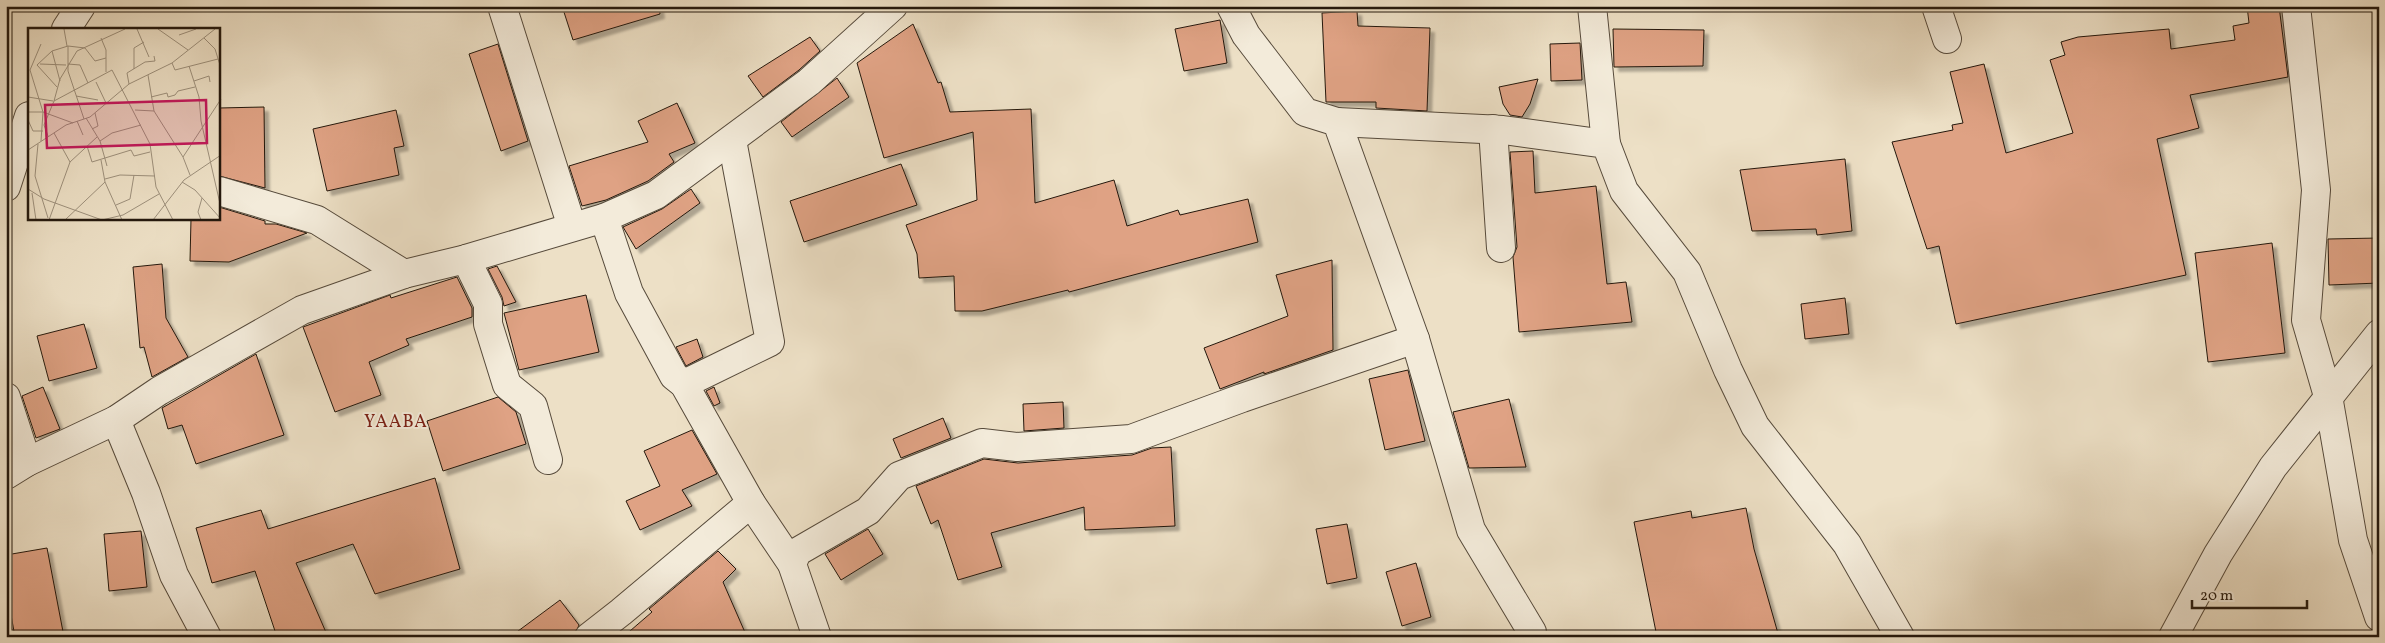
<svg xmlns="http://www.w3.org/2000/svg" width="2385" height="643" font-family="Vollkorn,serif">
	<style>
		.building { fill: #dfa284; stroke: #24180d; filter: url(#shadow) }
		.lines { fill: none; stroke-linecap: round; stroke-linejoin: round }
		.minor-casing { stroke: #564a3b; stroke-width: 30 }
		.minor { stroke: #f3ebda; stroke-width: 28 }
		.labels { text-anchor: middle; stroke-width: 4; stroke-linejoin: round; paint-order: stroke }
		.quarter-label { font-size: 18px; letter-spacing: 1px; fill: #7a1f14; stroke: #f3ebda }
		.inset-road { fill: none; stroke: #9d907c; stroke-width: 1 }
		.view { fill: #c2185b; fill-opacity: 0.15; stroke: #c2185b; stroke-width: 2.5 }
		.inset-edge { fill: none; stroke: #24180d; stroke-width: 2.5 }
	</style>
	<defs>
		<filter id="shadow"><feDropShadow dx="4.5" dy="4.5" stdDeviation="1" flood-color="#0004"/></filter>
	</defs>
	<rect width="100%" height="100%" fill="#ede0c6"/>
	<filter id="stains"><feTurbulence type="fractalNoise" baseFrequency=".004" numOctaves="4"/><feColorMatrix values="0 0 0 0 .2 0 0 0 0 .09 0 0 0 0 .02 0 0 0 .5 -.17"/></filter>
	<radialGradient id="worn" r=".72"><stop offset=".6" stop-color="#630" stop-opacity="0"/><stop offset="1" stop-color="#630" stop-opacity=".3"/></radialGradient>
	<g class="building">
		<path d="M562 6H659L660 14 573 40Z"/>
		<path d="M2247 6H2279L2288 77 2190 95 2199 128 2157 139 2186 275 1956 324 1939 246 1927 249 1892 142 1953 130 1952 125 1963 123 1950 72 1984 64 2006 153 2073 133 2050 60 2065 55 2061 42 2078 37 2169 29 2171 49 2235 40 2233 26 2249 23Z"/>
		<path d="M1357 11 1358 26 1430 28 1427 111 1376 108V102H1326L1322 13Z"/>
		<path d="M1220 20 1227 63 1184 71 1175 29Z"/>
		<path d="M913 24 938 83 941 82 950 112 1031 109 1035 203 1114 180 1127 226 1178 210 1180 215 1248 199 1258 242 1069 292 1068 290 982 311H955L954 276 919 278 917 254 906 225 977 200 973 132 884 158 857 63Z"/>
		<path d="M1613 29 1704 30 1703 66 1614 67Z"/>
		<path d="M810 37 820 51 799 70 763 97 748 76Z"/>
		<path d="M1580 43 1582 80 1551 81 1550 44Z"/>
		<path d="M498 44 528 141 501 151 469 54Z"/>
		<path d="M837 78 849 97 792 137 781 122Z"/>
		<path d="M1538 79 1530 104 1522 117 1510 115 1503 104 1499 87Z"/>
		<path d="M677 103 695 143 669 154 674 162 648 181 606 200 582 206 569 166 648 142 638 121Z"/>
		<path d="M264 107 265 188 219 176V108Z"/>
		<path d="M396 110 404 146 394 148 399 175 327 191 313 129Z"/>
		<path d="M1533 151 1535 193 1596 186 1607 284 1626 282 1632 322 1519 332 1513 257 1517 247 1510 152Z"/>
		<path d="M1845 159 1852 231 1817 235 1816 229 1752 231 1740 170Z"/>
		<path d="M901 164 917 205 804 242 790 201Z"/>
		<path d="M691 189 700 203 636 249 623 227 662 209Z"/>
		<path d="M219 207 265 221V224H276L307 233 229 262 190 261 191 219H219Z"/>
		<path d="M2379 238V283L2329 285 2328 239Z"/>
		<path d="M2272 243 2285 353 2208 362 2195 253Z"/>
		<path d="M1332 260 1333 350 1264 374V372L1220 389 1204 348 1288 316 1276 275Z"/>
		<path d="M162 264 166 318 188 357 152 377 144 347 140 348 133 267Z"/>
		<path d="M497 266 516 302 504 306 502 297 488 269Z"/>
		<path d="M457 277 472 308V317L406 339 409 345 369 362 381 395 335 412 303 327 390 295 391 298Z"/>
		<path d="M586 295 599 352 519 370 504 313Z"/>
		<path d="M1845 298 1849 334 1805 339 1801 304Z"/>
		<path d="M84 324 97 368 49 381 37 336Z"/>
		<path d="M697 339 703 357 686 366 676 347Z"/>
		<path d="M256 354 284 435 196 464 182 425 168 429 162 408Z"/>
		<path d="M1408 370 1425 441 1385 450 1369 379Z"/>
		<path d="M43 387 60 429 36 438 22 396Z"/>
		<path d="M714 387 720 403 714 406 706 391Z"/>
		<path d="M498 397 516 412 526 444 443 471 427 421Z"/>
		<path d="M1509 399 1526 467 1469 468 1453 412Z"/>
		<path d="M1063 402 1064 428 1024 431 1023 404Z"/>
		<path d="M943 418 951 438 901 458 893 439Z"/>
		<path d="M692 430 717 474 682 490 692 506 640 530 626 501 660 486 644 451Z"/>
		<path d="M1171 447 1175 526 1085 530 1084 507 991 533 1002 567 958 580 938 520 931 524 916 486 984 459 1018 463 1132 455 1152 448Z"/>
		<path d="M435 478 460 569 375 594 353 544 296 563 328 637H277L255 571 212 583 196 528 261 510 268 529Z"/>
		<path d="M1746 508 1754 549 1779 637H1657L1634 522 1691 511 1692 518Z"/>
		<path d="M1347 524 1357 578 1327 584 1316 529Z"/>
		<path d="M868 529 883 554 841 580 825 554Z"/>
		<path d="M141 531 147 587 109 591 104 534Z"/>
		<path d="M47 548 64 637H15L6 587V555Z"/>
		<path d="M718 551 736 569 723 582 747 637H623L652 612 649 609Z"/>
		<path d="M1416 563 1431 617 1402 626 1386 572Z"/>
		<path d="M560 600 579 625 574 637H510Z"/>
	</g>
	<g class="lines">
		<defs>
			<g id="minor">
				<path d="M502 6 572 227"/>
				<path d="M1231 6 1246 35 1305 112 1337 122 1415 339 1471 530 1532 632V637"/>
				<path d="M1592 6 1606 144"/>
				<path d="M1936 6 1947 39"/>
				<path d="M2296 6 2316 190 2306 320 2328 396 2353 540 2379 617"/>
				<path d="M66 29 81 6"/>
				<path d="M1337 122 1503 130 1606 144 1624 191 1687 272 1728 370 1755 426 1847 544 1900 637"/>
				<path d="M1493 129 1501 248"/>
				<path d="M6 187 29 116"/>
				<path d="M219 191 317 220 404 274"/>
				<path d="M604 218 629 293 674 376 684 384 751 503 792 564 817 637"/>
				<path d="M466 259 488 304V324L507 385 533 406 548 460"/>
				<path d="M684 384 770 342 732 140"/>
				<path d="M6 397 27 462"/>
				<path d="M116 420 146 493 174 575 207 637"/>
				<path d="M6 475 27 462 116 420 159 391 302 310 404 274 466 259 604 218 656 195 809 82 893 6"/>
				<path d="M792 564 797 552 868 511 899 476 982 443 1017 447 1131 439 1242 398 1415 339"/>
				<path d="M589 637 621 612 751 503"/>
				<path d="M2173 637 2218 554 2273 467 2379 334"/>
			</g>
		</defs>
		<use href="#minor" class="minor-casing"/>
		<use href="#minor" class="minor"/>
	</g>
	<g class="labels">
		<g class="quarter-label">
			<text x="396" y="427">YAABA</text>
		</g>
	</g>
	<g transform="translate(28 28)">
		<rect width="192" height="192" fill="#ede0c6"/>
		<path class="inset-road" d="M36 1 39 18M109 1 121 29M130 1 160 22M151 7 168 1M73 10 78 22V44M176 10 187 21 192 37M13 16 2 42 15 84 13 113M40 18V43L56 91M24 23 32 53M144 35 147 42 190 31M12 36 38 37M40 36 52 37 60 55M161 38 171 69 173 93 193 180M106 41V20L116 14M120 47 126 83M166 53 181 48 182 54M68 54 78 75M101 56 99 45 117 34 127 33 126 28M29 59 9 37 24 23 40 18 57 20 67 33 78 30M48 68 70 72M0 69 25 73M123 69 139 65 140 69 147 67 150 63 167 59M26 73 32 51 49 23 97 1M107 82 126 83 155 129 162 147M0 84H15L45 95M58 90 72 113 79 138M0 92 5 103H15M49 93 55 107M64 101 70 98 67 85M26 105 42 134M20 108 16 97 26 73 84 42 122 116 128 159 145 192M72 113 84 105 113 97M10 116 7 148 20 190M59 118 64 134 103 122 106 128 122 124M0 122 38 97 62 89 101 56 144 35 187 1M155 129 193 71M73 132 77 154 94 192M77 151 92 147 127 148M154 154 167 162 193 191M0 161 16 171 74 192M4 165 8 192M88 177 102 171 106 147M21 192 42 134 69 109M37 192 77 154M74 192 95 187 131 166M125 192 156 152 193 127M173 192 170 184 174 170"/>
		<path class="view" d="M178 72 179 115 19 120 17 77Z"/>
		<rect width="192" height="192" class="inset-edge"/>
	</g>
	<rect width="2385" height="643" fill="none" stroke="#ede0c6" stroke-width="25"/>
	<rect x="8" y="8" width="2370" height="628" fill="none" stroke="#24180d" stroke-width="2.5"/>
	<rect x="12" y="12" width="2360" height="618" fill="none" stroke="#24180d"/>
	<path d="M2192 600v8h115v-8" fill="none" stroke="#24180d" stroke-width="2.5"/>
	<text x="2200" y="600" font-size="15" fill="#24180d" stroke="#f3ebda" stroke-width="4" paint-order="stroke">20 m</text>
	<rect width="100%" height="100%" filter="url(#stains)"/>
	<rect width="100%" height="100%" fill="url(#worn)"/>
</svg>
